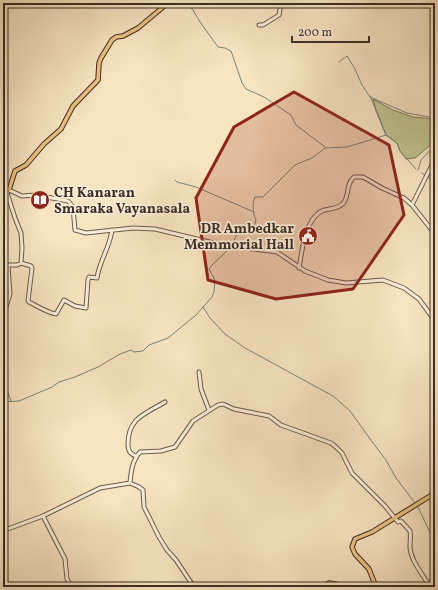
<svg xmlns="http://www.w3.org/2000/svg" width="438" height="590" font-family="Vollkorn,serif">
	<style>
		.green { fill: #c0c390; stroke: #7e785c }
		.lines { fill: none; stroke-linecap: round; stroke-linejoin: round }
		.stream { stroke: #76847d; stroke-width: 1 }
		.minor-casing { stroke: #6a5b4e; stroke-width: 5 }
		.major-casing { stroke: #3b2d27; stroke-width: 5.5 }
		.minor { stroke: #faedd7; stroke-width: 3 }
		.major { stroke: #ecc280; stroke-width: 3.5 }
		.marked { fill: #8f2418; fill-opacity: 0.2; stroke: #8f2418; stroke-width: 3; stroke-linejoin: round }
		.labels { text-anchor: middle; stroke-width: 3.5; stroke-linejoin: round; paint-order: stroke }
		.poi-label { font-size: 14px; font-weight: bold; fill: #3b2d27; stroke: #faedd7; text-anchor: start }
	</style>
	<rect width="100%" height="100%" fill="#f8e4c1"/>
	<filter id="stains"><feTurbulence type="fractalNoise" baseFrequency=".005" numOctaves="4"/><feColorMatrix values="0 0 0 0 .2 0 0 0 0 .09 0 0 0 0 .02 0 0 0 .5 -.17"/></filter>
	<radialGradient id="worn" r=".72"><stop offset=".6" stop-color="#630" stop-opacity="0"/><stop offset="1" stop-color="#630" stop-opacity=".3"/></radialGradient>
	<path class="green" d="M373 99 393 110 413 117 435 119V138L433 143 415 158 406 159 400 151 397 143 386 135 376 111Z"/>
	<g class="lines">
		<g class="stream">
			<path d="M185 3 193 10 200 22 218 47 225 48 231 51 242 83 246 89 264 97 291 115 296 125 325 147"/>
			<path d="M339 62 347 56 355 69 362 85 370 97 407 113 435 118"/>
			<path d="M370 96 380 119 386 135"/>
			<path d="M418 170 421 160 435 145"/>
			<path d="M422 173 430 179 435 180"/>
			<path d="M175 180 177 182 196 187 254 212"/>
			<path d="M233 244 239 228 244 225 254 226 256 220C253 214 252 204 255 197H263L295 165 312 158 325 148 347 147 386 135 397 143 400 151 416 169"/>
			<path d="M203 307 210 318 225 334 245 348 333 396 350 411 373 443 386 460 396 478 415 503"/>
			<path d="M3 379 11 401"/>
			<path d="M3 402 19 401 52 387 59 382 75 377 98 367 120 354 131 350 134 352 143 351 149 345 168 338 196 315 212 297 214 292 215 280 209 269 212 265 230 248"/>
			<path d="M418 507 435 543"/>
		</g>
		<defs>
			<g id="minor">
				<path d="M259 25H263L279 15 281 3"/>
				<path d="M412 205 435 159"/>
				<path d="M21 263 31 266 32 268 28 301 29 302C37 306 48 313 56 314L64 300 75 306 86 308 88 280 89 277 97 278C99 262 110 247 112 230"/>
				<path d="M299 268C302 251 305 217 324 210 330 209 341 208 344 202 350 194 345 185 354 177H363L382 188 404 198 412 205 435 234"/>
				<path d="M3 316 10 294 8 266 9 265H17L21 263 22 248 21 233 15 218 7 193 9 190 22 196 36 195 68 201 73 207 75 230 86 233 133 228 155 229 222 245 277 252 305 271 328 280 346 283 383 280 404 288 419 299 435 321"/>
				<path d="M199 372 201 389 209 410"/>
				<path d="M136 456C130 454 128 451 128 444 128 418 145 414 165 402"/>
				<path d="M43 516 65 559 67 579 72 587"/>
				<path d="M5 530 43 516 100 488 130 483"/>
				<path d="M194 587 176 560 167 550 159 537 144 507 143 490 139 487 130 483C131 472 132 461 140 452L161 451 175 447 193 421 218 405 223 404 234 409 269 416 281 425 331 443 336 447 342 453 352 473 385 506 398 522 401 521 410 531C411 536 410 541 410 547 411 562 423 574 430 587"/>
			</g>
			<g id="major">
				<path d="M3 188 9 190 15 171 26 165 44 144 61 129 73 106 98 80 99 63 101 58 112 40 116 37 123 36 138 28 168 3"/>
				<path d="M435 446 434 452 435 459"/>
				<path d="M324 587 329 583 340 585 343 587"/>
				<path d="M376 587 369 569 355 554 352 547 355 539 372 532 435 493"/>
			</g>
		</defs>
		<use href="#minor" class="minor-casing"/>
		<use href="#major" class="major-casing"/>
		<use href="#minor" class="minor"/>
		<use href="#major" class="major"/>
	</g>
	<path class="marked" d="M294 92 389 145 404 215 353 289 276 299 208 280 196 198 234 127Z"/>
	<defs>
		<symbol id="library-disc" viewBox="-11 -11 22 22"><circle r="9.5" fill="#8f2418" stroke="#faedd7"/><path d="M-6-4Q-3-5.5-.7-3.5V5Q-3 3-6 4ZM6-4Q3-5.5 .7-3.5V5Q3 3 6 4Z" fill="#fff"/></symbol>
		<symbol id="civic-disc" viewBox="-11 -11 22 22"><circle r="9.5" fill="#8f2418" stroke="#faedd7"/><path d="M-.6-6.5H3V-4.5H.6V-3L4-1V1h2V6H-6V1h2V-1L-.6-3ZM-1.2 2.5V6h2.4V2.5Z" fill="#fff"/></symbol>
	</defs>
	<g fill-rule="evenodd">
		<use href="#library-disc" x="29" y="189" width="22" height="22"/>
		<use href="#civic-disc" x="297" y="225" width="22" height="22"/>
	</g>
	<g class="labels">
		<g class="poi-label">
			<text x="54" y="197">CH Kanaran<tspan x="54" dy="16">Smaraka Vayanasala</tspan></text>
			<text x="294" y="233" text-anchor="end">DR Ambedkar<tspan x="294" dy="16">Memmorial Hall</tspan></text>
		</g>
	</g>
	<rect width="438" height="590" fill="none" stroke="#f8e4c1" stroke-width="16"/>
	<rect x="4" y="4" width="430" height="582" fill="none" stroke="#3b2d27" stroke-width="2"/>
	<rect x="8" y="8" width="422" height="574" fill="none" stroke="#3b2d27"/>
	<path d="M292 36v6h77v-6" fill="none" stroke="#3b2d27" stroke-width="2"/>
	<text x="298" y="36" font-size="12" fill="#3b2d27" stroke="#faedd7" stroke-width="3" paint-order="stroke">200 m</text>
	<rect width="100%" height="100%" filter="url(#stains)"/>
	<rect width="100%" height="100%" fill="url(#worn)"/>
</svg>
